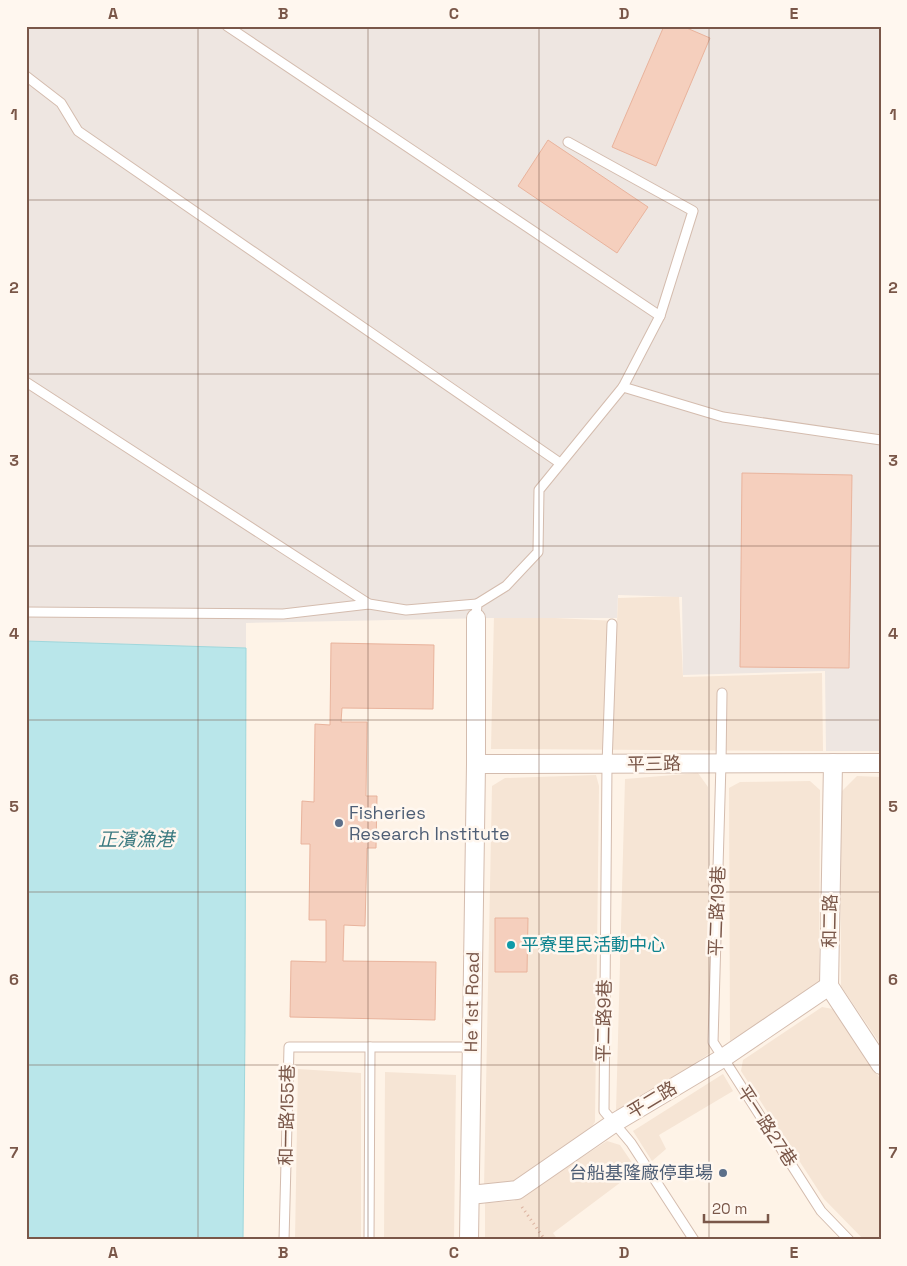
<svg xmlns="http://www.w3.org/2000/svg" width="907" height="1266" font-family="'Space Grotesk','Noto Sans TC',sans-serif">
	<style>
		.residential { fill: #f6e5d5 }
		.industrial { fill: #eee6e1 }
		.water { fill: #b9e6ea; stroke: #9fd7dc }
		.building { fill: #f5cfbd; stroke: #e9b39c }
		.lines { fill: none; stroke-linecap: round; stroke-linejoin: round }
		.lane-casing { stroke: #d4bcae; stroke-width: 11 }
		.street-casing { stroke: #d4bcae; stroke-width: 20 }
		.path { stroke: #dbb29f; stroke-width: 3; stroke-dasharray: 1 4; stroke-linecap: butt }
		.lane { stroke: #fff; stroke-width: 9 }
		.street { stroke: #fff; stroke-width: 18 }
		.grid { fill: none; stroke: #7a5749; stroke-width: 1; stroke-opacity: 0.55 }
		.service-dot { fill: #5c6f8a; stroke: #fff7ef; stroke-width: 2 }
		.culture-dot { fill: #0f9aa8; stroke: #fff7ef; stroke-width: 2 }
		.labels { text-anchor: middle; stroke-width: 5; stroke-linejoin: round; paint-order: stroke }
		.street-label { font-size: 18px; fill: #7a5749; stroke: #fff7ef }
		.service-label { font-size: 18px; fill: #4e5e75; stroke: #fff7ef; text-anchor: start }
		.culture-label { font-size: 18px; fill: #0d838f; stroke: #fff7ef; text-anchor: start }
		.water-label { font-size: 19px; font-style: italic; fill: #3b7a80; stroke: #fff7ef }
		.neatline { fill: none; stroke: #7a5749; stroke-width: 2 }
		.grid-label { font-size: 16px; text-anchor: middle; font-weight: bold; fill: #7a5749 }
	</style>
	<rect width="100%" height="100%" fill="#fef3e7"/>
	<g class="residential">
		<path d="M679 596 683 677 822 673 823 751 491 749 494 615 617 621 618 598Z"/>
		<path d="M698 773 708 787 710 1053 623 1114 616 1112 625 779Z"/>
		<path d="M596 775 599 786 595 1122 583 1139 514 1181 484 1188 492 786 505 778Z"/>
		<path d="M857 776 881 777V1045L841 986 840 793Z"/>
		<path d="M810 781 820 790 819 989 730 1041 729 788 740 782Z"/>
		<path d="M822 1007 833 1009 881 1080V1240H864L824 1199 741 1071 743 1060Z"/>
		<path d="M298 1069 361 1073V1240H295Z"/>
		<path d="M385 1072 456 1075 454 1240H384Z"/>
		<path d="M723 1074 733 1091 659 1135 666 1149 652 1161 633 1131Z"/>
		<path d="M607 1141 620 1145 637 1170 553 1233 558 1240H485V1203L514 1201Z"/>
	</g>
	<path class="industrial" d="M26 26H881V751H826L825 671 683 675 682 597 618 595 617 618H492L246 623V648L26 641Z"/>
	<path class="water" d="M26 641 246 648 245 1030 243 1240H26Z"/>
	<g class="building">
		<path d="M664 26H682L710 38 656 166 612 147Z"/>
		<path d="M548 140 648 207 617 253 518 186Z"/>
		<path d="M742 473 852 475 849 668 740 667Z"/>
		<path d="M331 643 434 645 433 709 342 708 341 722H367L366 796H377L376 848H367L365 926 344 925 343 961 436 962 435 1020 290 1017 291 961 326 962V920H309L310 844H301L302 801 314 802 315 724 330 725Z"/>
		<path d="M495 918H528L527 972H495Z"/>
	</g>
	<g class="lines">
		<defs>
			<g id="lane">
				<path d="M227 26 660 316"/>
				<path d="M26 76 61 103 78 131 560 463"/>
				<path d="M26 382 369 604 406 610 477 604"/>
				<path d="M623 387 723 417 881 440"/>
				<path d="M26 612 283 614 369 604"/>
				<path d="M476 618 477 604 506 586 538 552 539 490 623 387 660 316 693 211 568 142"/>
				<path d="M612 624 607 765 604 1111 631 1143 694 1240"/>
				<path d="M722 693 721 763 713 1042 821 1211 849 1240"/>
				<path d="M370 1047H472"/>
				<path d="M284 1240 289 1047H370L369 1240"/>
			</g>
			<g id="street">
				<path d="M833 763 829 986 881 1065"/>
				<path d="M476 764 881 763"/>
				<path d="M470 1195 517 1190 614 1123 723 1058 829 986"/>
				<path d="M469 1240 476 764V618"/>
			</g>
		</defs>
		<use href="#lane" class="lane-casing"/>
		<use href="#street" class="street-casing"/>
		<path class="path" d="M522 1207 545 1240"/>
		<use href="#lane" class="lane"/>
		<use href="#street" class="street"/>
	</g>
	<path class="grid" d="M198 26V1240M368 26V1240M539 26V1240M709 26V1240M26 200H881M26 374H881M26 546H881M26 720H881M26 892H881M26 1065H881"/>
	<g class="service-dot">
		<circle cx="339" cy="823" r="5"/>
		<circle cx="723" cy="1173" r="5"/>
	</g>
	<circle class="culture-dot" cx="511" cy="945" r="5"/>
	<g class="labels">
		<g class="street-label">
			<text transform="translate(654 764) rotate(-1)" y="6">平三路</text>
			<text transform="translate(717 911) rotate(-88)" y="6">平二路19巷</text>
			<text transform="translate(830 921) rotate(-89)" y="6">和二路</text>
			<text transform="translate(472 1002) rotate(-89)" y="6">He 1st Road</text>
			<text transform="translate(604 1021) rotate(-89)" y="6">平二路9巷</text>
			<text transform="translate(652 1100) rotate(-31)" y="6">平二路</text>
			<text transform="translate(287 1115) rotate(-89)" y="6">和一路155巷</text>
			<text transform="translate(767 1126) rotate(57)" y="6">平一路27巷</text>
		</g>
		<g class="service-label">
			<text x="349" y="819">Fisheries<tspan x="349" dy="21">Research Institute</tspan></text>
			<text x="713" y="1179" text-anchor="end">台船基隆廠停車場</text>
		</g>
		<g class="culture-label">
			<text x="521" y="951">平寮里民活動中心</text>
		</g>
		<g class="water-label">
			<text x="136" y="846">正濱漁港</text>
		</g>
	</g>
	<rect width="907" height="1266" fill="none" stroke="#fff7ef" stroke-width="55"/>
	<path d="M704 1214v8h64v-8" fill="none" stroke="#7a5749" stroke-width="2.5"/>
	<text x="712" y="1214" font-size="15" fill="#7a5749" stroke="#fff7ef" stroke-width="4" paint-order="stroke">20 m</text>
	<rect x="28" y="28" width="852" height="1210" class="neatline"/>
	<g class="grid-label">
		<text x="113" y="19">A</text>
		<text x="283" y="19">B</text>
		<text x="454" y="19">C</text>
		<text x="624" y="19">D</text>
		<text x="794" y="19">E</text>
		<text x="14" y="120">1</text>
		<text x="893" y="120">1</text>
		<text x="14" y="293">2</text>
		<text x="893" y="293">2</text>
		<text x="14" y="466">3</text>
		<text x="893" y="466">3</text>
		<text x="14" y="639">4</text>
		<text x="893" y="639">4</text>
		<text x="14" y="812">5</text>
		<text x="893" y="812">5</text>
		<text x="14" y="985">6</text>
		<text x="893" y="985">6</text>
		<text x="14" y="1158">7</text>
		<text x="893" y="1158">7</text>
		<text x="113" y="1258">A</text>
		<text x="283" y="1258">B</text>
		<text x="454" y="1258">C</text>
		<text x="624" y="1258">D</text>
		<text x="794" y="1258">E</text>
	</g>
</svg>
